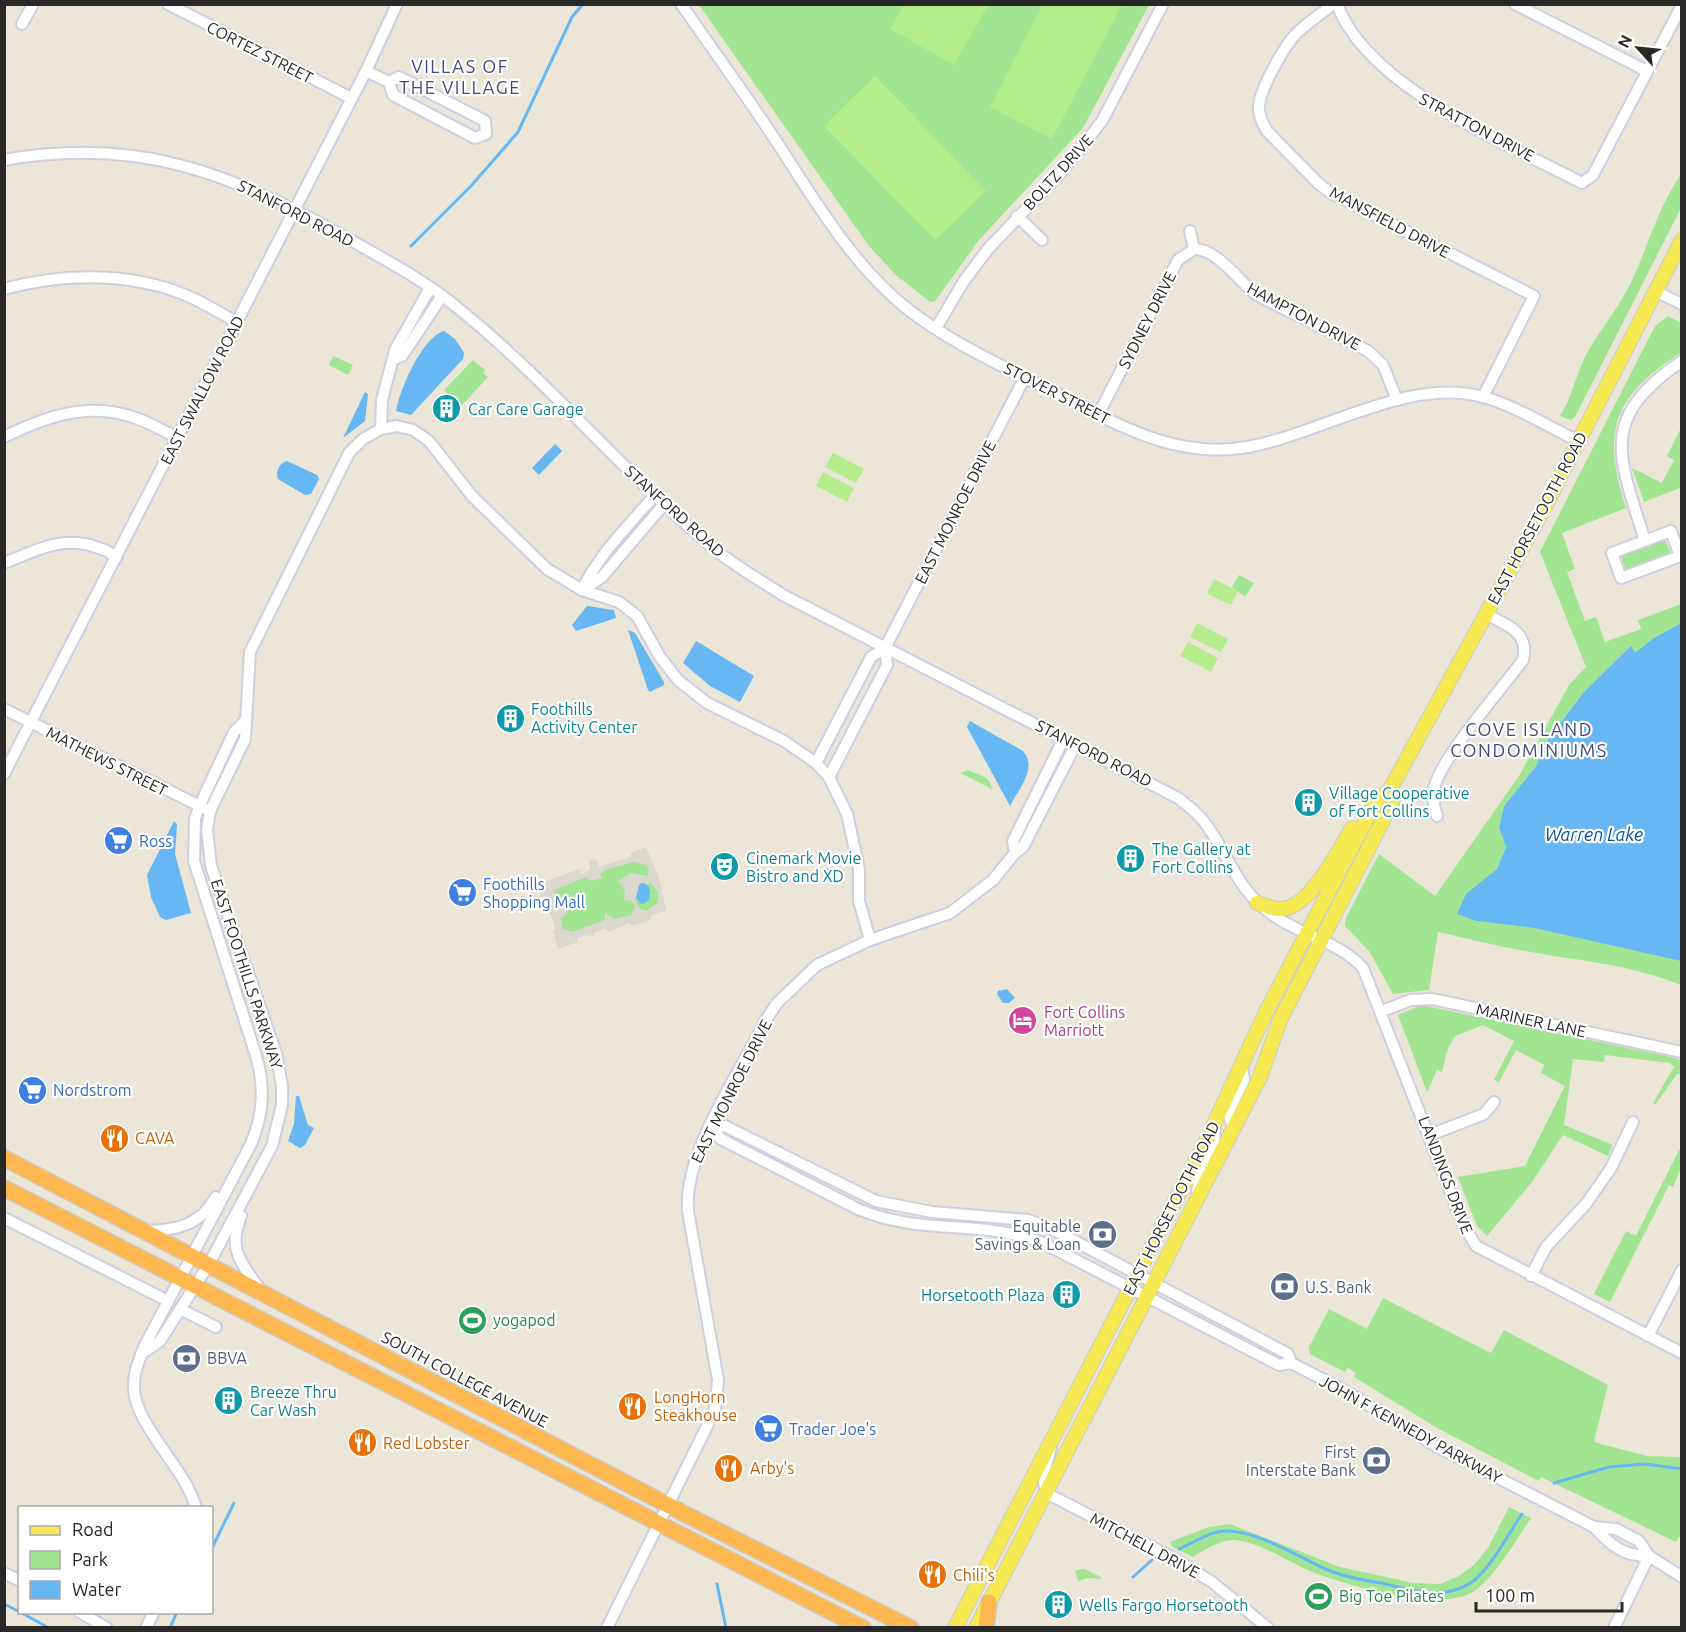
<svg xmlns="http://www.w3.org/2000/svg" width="1686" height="1632" font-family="Ubuntu,sans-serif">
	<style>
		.green { fill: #a1e592 }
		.pitch { fill: #b5ed8d }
		.plaza { fill: #dbd8cf; fill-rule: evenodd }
		.water { fill: #66b7f3 }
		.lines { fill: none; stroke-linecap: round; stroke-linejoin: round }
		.stream { stroke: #66b7f3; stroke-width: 3 }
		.minor-casing { stroke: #cecee2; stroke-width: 14 }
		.major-casing { stroke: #cbcbcb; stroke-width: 16 }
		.highway-casing { stroke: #cbcbcb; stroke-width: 18 }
		.minor { stroke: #fff; stroke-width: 10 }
		.major { stroke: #f6ea53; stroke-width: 14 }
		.highway { stroke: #ffb850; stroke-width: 15 }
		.labels { text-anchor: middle; stroke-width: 4.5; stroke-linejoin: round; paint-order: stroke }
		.street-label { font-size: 16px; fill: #282828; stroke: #fff }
		.culture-label { font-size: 16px; fill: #0d838f; stroke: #fff; text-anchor: start }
		.shop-label { font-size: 16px; fill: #366cbe; stroke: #fff; text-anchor: start }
		.hotel-label { font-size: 16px; fill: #b23c85; stroke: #fff; text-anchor: start }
		.food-label { font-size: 16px; fill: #c56008; stroke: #fff; text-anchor: start }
		.service-label { font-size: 16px; fill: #4e5e75; stroke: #fff; text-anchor: end }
		.leisure-label { font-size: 16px; fill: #27864d; stroke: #fff; text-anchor: start }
		.neighbourhood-label { font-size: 18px; letter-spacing: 1.5px; fill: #47487a; stroke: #fff }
		.water-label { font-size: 18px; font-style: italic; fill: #08519c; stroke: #fff }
	</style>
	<rect width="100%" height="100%" fill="#ebe6d8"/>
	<g class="green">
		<path d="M699 5H1149L1083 128 979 240 935 301 930 302 896 275 869 246Z"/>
		<path d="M1681 174V208L1575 417 1571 420 1560 416C1573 396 1576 373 1587 353 1602 327 1621 305 1633 278 1649 243 1659 206 1681 174Z"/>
		<path d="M1668 316 1681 323V353C1613 395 1601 433 1626 508L1562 533 1575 569 1567 572 1585 621 1596 617 1605 642 1641 629 1638 620 1681 604V623L1654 638 1635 654 1630 647 1584 692 1540 750 1537 765 1504 806 1499 827 1506 847 1497 869 1483 882 1477 921 1534 928 1675 959 1681 961V985C1641 969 1603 963 1560 957 1519 951 1478 941 1438 932L1429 990 1393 994 1369 951 1345 926 1346 918 1379 854 1435 896 1519 776 1569 685 1586 667 1540 552 1655 326Z"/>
		<path d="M333 356 353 365 348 375 329 365Z"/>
		<path d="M473 360 485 370 483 373 488 377 461 406 444 390Z"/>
		<path d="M1681 428V492L1680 488 1644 502 1632 468 1662 483 1674 460 1667 456Z"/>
		<path d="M1665 539 1671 554 1626 571 1621 556Z"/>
		<path d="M1239 575 1254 583 1245 597 1232 587Z"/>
		<path d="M968 770C976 775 990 774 992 789L960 773Z"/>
		<path d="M645 853 663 906 560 941 542 888Z"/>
		<path d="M1421 1005 1671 1057 1681 1060V1074H1677L1655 1105 1653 1103 1674 1067 1670 1063 1605 1055 1604 1062 1573 1059 1564 1125 1613 1145 1608 1156 1563 1135 1532 1182 1487 1236 1477 1226 1458 1177 1525 1166 1565 1086 1541 1073 1544 1065 1516 1050 1499 1082 1494 1080 1514 1041 1483 1025 1455 1036 1447 1051 1442 1072 1437 1070 1427 1092 1398 1015Z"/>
		<path d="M1679 1150H1681V1168L1673 1187 1669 1185 1610 1302 1594 1294 1626 1231 1636 1236Z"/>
		<path d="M1383 1298 1491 1353 1504 1330 1608 1385 1594 1442 1647 1456 1681 1457V1534L1676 1542 1541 1477 1539 1481 1439 1429 1354 1377 1356 1373 1348 1368 1345 1372 1310 1354 1309 1347 1329 1309 1367 1329Z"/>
		<path d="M1509 1507 1531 1518C1516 1540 1497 1574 1476 1590 1444 1614 1350 1586 1315 1573 1289 1563 1263 1543 1235 1540 1221 1539 1204 1550 1193 1557L1173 1547 1170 1542 1209 1527 1230 1524 1340 1567 1413 1583 1440 1584 1459 1576 1474 1565 1488 1548Z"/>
		<path d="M1084 1569 1101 1577V1579L1089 1578 1078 1581 1075 1570Z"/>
	</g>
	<g class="pitch">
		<path d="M1043 4 1122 5 1052 139 990 107Z"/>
		<path d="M904 5V4L988 5 954 65 890 29Z"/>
		<path d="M875 76 986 191 935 240 824 126Z"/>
		<path d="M833 453 864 469 856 483 825 467Z"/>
		<path d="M823 472 854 488 847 502 816 486Z"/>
		<path d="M1214 579 1238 591 1231 605 1207 594Z"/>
		<path d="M1197 623 1228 639 1221 652 1190 637Z"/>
		<path d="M1188 642 1218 658 1211 672 1180 656Z"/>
	</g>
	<path class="plaza" d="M646 847 659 878 666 910 650 916 651 920 631 926 630 923 608 932 606 928 593 933 594 937 588 935 577 938 578 942 558 949 553 931 556 929 547 901 543 902 537 885 579 869 581 874 590 870 589 861 596 859 599 867 631 857V853ZM633 862 646 865 649 871 648 876 631 873 618 881 625 891 624 900 631 901 634 904 635 908 631 915 615 919 605 913V919L600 922 571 932 562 928 561 918 567 913 566 908H558L553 903 555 890 586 877 591 881 602 878 600 875 604 870ZM640 883 652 884 658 892 657 903 646 911 639 908 635 899 640 891Z"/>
	<g class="water">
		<path d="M444 331 455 339 464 353 463 359 411 415 396 411C399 391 422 337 444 331Z"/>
		<path d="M365 392 368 394 365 421 343 438Z"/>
		<path d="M555 444 562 451 539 475 532 468Z"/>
		<path d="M287 461 317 475 319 479 311 494 305 495 278 479C275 472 279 463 287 461Z"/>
		<path d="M587 606 614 610 616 618 576 631 572 625Z"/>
		<path d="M1681 623V961L1534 928 1477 921 1457 914 1466 894 1497 869 1506 847 1499 827 1504 806 1537 765 1540 750 1584 692 1631 646 1635 653 1654 638Z"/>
		<path d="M628 630 635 633 664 682V685L650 692 648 690Z"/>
		<path d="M696 641 754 676 740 702 710 686 683 663Z"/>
		<path d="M970 721 1023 751C1038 768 1019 788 1010 806L967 727Z"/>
		<path d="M174 821 177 824 175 854 191 913 166 920 160 917 151 897 147 875Z"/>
		<path d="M643 883C652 886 651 893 648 901L642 904 636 898 639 885Z"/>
		<path d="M1007 989 1015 998 1009 1003H1003L997 994 998 991Z"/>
		<path d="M296 1096H299L308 1125 314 1128 305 1145 300 1148 288 1141 294 1124Z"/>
	</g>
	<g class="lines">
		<g class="stream">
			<path d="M411 246 471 186 518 132 572 17 583 4"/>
			<path d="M1554 1483 1609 1467 1645 1464 1682 1469"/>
			<path d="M212 1548 234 1503"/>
			<path d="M1179 1549C1193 1543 1210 1531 1226 1531 1256 1530 1300 1558 1328 1570 1344 1577 1363 1580 1381 1583 1413 1590 1448 1603 1477 1578 1495 1561 1508 1534 1522 1514"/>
			<path d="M1133 1577 1152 1560"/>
			<path d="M717 1584 726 1628"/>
			<path d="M4 1604 20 1612"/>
			<path d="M20 1612 49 1628"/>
			<path d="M170 1628 177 1612"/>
		</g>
		<defs>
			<g id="minor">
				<path d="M168 4 351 98"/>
				<path d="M681 4C713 50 746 95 776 141 814 199 851 263 905 307 954 346 1014 371 1069 400 1126 429 1181 459 1247 447 1321 434 1409 376 1483 397 1516 406 1547 426 1578 441"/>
				<path d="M1333 4C1321 14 1307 23 1296 34 1284 46 1261 88 1259 105 1258 115 1262 123 1267 131L1319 184 1331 193 1534 296 1483 397"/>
				<path d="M1337 4C1367 87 1508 144 1582 183L1593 175 1682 5"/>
				<path d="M1515 4 1647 71"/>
				<path d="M22 24 33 4"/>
				<path d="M366 71 389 82 393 95 475 138 486 134 485 121 399 77 389 82"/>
				<path d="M4 160C138 136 230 173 345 237 384 259 424 280 459 309 552 384 628 479 721 554 740 569 763 582 783 595L1178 798C1187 805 1198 813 1205 823 1227 852 1235 885 1265 909 1294 934 1338 940 1363 968L1463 1224 1476 1246 1682 1353"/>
				<path d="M1017 216 1042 240"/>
				<path d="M1194 249C1218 249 1238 281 1257 295L1368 351 1383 365 1397 400"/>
				<path d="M4 289C61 273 128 272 183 294 202 301 219 313 237 322"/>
				<path d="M1655 291 1682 304"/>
				<path d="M936 328 964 281 988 249 1063 170 1102 121 1163 4"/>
				<path d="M394 359 402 356 442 296"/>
				<path d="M1098 415 1178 260 1194 249 1190 231"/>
				<path d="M381 429 397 426 413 430 429 441 472 496 547 569 582 590 619 602 637 616 660 657 678 680 707 703 784 741 816 763 829 777 847 814 859 869V901L870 940"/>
				<path d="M4 437C43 418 83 403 126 415 144 419 161 430 178 438"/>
				<path d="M1671 531 1680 556 1621 578 1612 553Z"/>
				<path d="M1645 541C1619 456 1597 419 1682 361"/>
				<path d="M4 563C35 551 62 535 96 547 103 549 111 552 116 558"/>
				<path d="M582 590 602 577 665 503"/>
				<path d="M582 590C599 554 630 524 656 494"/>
				<path d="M4 709 206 809"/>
				<path d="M816 763 871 657 885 648 1025 377"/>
				<path d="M4 774 366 71 397 4"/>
				<path d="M829 777 887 665 885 648"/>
				<path d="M1437 816C1434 807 1432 798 1434 788 1442 756 1501 690 1523 660 1530 632 1507 625 1486 614"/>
				<path d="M1015 853 1013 841 1064 738"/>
				<path d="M1382 1011 1411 1000 1432 999 1682 1052"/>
				<path d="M710 1127 721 1139 858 1209C921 1236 983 1219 1043 1243L1279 1365 1291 1363 1342 1389 1436 1446 1594 1527C1610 1545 1625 1557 1649 1556"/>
				<path d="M710 1127 725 1126 876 1201 932 1212 1028 1220 1050 1228 1288 1354 1291 1363"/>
				<path d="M1233 1128 1228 1113 1244 1080 1242 1067"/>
				<path d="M1430 1135 1484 1114 1494 1102"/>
				<path d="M1197 1193 1200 1175 1214 1145 1215 1125"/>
				<path d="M241 1216C227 1252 242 1262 260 1290"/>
				<path d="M4 1218 168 1301"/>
				<path d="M146 1231C177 1230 199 1226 216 1197"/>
				<path d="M1531 1276 1546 1247 1586 1204 1611 1168 1633 1122"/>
				<path d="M180 1309 216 1327"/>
				<path d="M1648 1336 1682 1270"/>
				<path d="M141 1354 160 1341 209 1264 272 1146 282 1105V1086L276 1053 211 866 207 830 210 811 245 739 250 652 349 453 363 439 381 429 382 400 395 350 430 288"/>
				<path d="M1051 1447 1043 1477 1046 1493 1175 1559 1212 1582 1268 1628"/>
				<path d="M196 1508C186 1468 132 1423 134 1385 134 1370 140 1358 145 1345L251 1144C263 1115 265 1089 257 1059L194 861 195 819 199 807 234 732 245 721"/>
				<path d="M1594 1527 1616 1529 1639 1541 1649 1556 1682 1577"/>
				<path d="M4 1573 20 1581"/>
				<path d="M79 1612 107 1628"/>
				<path d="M146 1628 154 1612"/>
				<path d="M607 1628 715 1410 718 1380 688 1211C684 1151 738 1077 764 1023L777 1003 817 965 870 940 950 913 993 880 1015 853 1023 847 1076 744"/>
				<path d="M1614 1628 1649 1556"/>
			</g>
			<g id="major">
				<path d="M1257 903C1264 905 1272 909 1280 909 1309 910 1339 850 1352 828"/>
				<path d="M955 1628 1207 1139 1265 1014 1378 797 1388 793 1542 512 1682 240"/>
				<path d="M976 1628 1260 1077 1280 1020 1392 803 1388 793"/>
			</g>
			<g id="highway">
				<path d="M4 1158 685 1514 911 1628"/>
				<path d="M4 1188 863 1628"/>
				<path d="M986 1628 989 1602"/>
			</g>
		</defs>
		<use href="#minor" class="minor-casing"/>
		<use href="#major" class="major-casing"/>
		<use href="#highway" class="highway-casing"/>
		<use href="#minor" class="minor"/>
		<use href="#major" class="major"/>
		<use href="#highway" class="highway"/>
	</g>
	<defs>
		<symbol id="building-disc" viewBox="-11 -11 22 22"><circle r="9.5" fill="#0f9aa8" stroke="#fff"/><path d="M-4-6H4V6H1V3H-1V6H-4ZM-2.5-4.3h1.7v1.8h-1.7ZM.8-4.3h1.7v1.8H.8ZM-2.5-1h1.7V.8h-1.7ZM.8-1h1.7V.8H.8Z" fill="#fff"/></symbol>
		<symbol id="supermarket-disc" viewBox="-11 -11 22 22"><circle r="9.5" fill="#3f7fe0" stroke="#fff"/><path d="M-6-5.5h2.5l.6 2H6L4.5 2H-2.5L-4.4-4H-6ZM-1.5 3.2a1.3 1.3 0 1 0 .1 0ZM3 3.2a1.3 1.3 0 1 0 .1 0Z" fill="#fff"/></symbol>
		<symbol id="theatre-disc" viewBox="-11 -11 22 22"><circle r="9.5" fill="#0f9aa8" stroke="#fff"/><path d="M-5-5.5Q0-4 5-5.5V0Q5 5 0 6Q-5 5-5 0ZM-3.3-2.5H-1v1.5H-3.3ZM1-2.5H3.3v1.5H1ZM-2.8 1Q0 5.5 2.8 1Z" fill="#fff"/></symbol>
		<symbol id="hotel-disc" viewBox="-11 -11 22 22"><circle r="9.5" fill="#d1479c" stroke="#fff"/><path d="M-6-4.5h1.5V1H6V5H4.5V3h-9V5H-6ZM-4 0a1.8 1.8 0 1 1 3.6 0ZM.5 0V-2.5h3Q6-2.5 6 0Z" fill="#fff"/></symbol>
		<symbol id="restaurant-disc" viewBox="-11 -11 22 22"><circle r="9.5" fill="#e8710a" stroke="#fff"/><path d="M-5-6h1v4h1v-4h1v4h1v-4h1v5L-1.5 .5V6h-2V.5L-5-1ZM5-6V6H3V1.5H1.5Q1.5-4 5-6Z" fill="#fff"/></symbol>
		<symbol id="bank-disc" viewBox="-11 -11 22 22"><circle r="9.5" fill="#5c6f8a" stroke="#fff"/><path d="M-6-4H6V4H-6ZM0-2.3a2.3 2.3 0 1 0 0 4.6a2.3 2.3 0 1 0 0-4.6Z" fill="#fff"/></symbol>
		<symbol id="stadium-disc" viewBox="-11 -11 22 22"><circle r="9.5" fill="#2e9e5b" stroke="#fff"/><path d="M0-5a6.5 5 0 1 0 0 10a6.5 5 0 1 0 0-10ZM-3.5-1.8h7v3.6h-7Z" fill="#fff"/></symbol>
	</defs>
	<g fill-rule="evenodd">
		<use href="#building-disc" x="430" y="392" width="33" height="33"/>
		<use href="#building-disc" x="494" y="702" width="33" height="33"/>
		<use href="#building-disc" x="1292" y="786" width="33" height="33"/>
		<use href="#supermarket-disc" x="102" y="824" width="33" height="33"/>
		<use href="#building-disc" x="1114" y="842" width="33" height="33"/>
		<use href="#theatre-disc" x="708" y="850" width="33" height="33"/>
		<use href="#supermarket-disc" x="446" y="876" width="33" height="33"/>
		<use href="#hotel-disc" x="1006" y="1004" width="33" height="33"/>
		<use href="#supermarket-disc" x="16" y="1074" width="33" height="33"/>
		<use href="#restaurant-disc" x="98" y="1122" width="33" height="33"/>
		<use href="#bank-disc" x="1086" y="1218" width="33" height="33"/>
		<use href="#bank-disc" x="1268" y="1270" width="33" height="33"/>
		<use href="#building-disc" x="1050" y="1278" width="33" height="33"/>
		<use href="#stadium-disc" x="456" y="1304" width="33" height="33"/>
		<use href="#bank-disc" x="170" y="1342" width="33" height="33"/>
		<use href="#building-disc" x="212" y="1384" width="33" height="33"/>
		<use href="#restaurant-disc" x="616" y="1390" width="33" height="33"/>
		<use href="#supermarket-disc" x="752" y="1412" width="33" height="33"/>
		<use href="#restaurant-disc" x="346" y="1426" width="33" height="33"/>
		<use href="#bank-disc" x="1360" y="1444" width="33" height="33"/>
		<use href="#restaurant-disc" x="712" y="1452" width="33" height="33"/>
		<use href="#restaurant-disc" x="916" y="1558" width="33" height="33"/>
		<use href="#stadium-disc" x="1302" y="1580" width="33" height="33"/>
		<use href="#building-disc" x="1042" y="1588" width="33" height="33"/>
	</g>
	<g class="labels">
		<g class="street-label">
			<text transform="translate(260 52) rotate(27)" y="6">CORTEZ STREET</text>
			<text transform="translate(1477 127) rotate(28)" y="6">STRATTON DRIVE</text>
			<text transform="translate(1058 172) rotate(-48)" y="6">BOLTZ DRIVE</text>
			<text transform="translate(296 213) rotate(27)" y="6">STANFORD ROAD</text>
			<text transform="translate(1390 222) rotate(28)" y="6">MANSFIELD DRIVE</text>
			<text transform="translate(1304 316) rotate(28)" y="6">HAMPTON DRIVE</text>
			<text transform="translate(1147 320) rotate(-63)" y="6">SYDNEY DRIVE</text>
			<text transform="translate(202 390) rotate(-63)" y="6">EAST SWALLOW ROAD</text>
			<text transform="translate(1057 393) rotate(27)" y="6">STOVER STREET</text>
			<text transform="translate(675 511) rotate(42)" y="6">STANFORD ROAD</text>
			<text transform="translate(955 512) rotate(-63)" y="6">EAST MONROE DRIVE</text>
			<text transform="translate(1537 518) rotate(-62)" y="6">EAST HORSETOOTH ROAD</text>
			<text transform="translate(1094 753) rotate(27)" y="6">STANFORD ROAD</text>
			<text transform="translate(107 761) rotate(27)" y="6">MATHEWS STREET</text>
			<text transform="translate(247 974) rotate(72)" y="6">EAST FOOTHILLS PARKWAY</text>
			<text transform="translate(1531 1020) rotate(12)" y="6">MARINER LANE</text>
			<text transform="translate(731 1091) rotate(-63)" y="6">EAST MONROE DRIVE</text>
			<text transform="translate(1446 1175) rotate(69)" y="6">LANDINGS DRIVE</text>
			<text transform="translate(1171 1208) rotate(-63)" y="6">EAST HORSETOOTH ROAD</text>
			<text transform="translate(465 1379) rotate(28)" y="6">SOUTH COLLEGE AVENUE</text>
			<text transform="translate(1411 1429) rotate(29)" y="6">JOHN F KENNEDY PARKWAY</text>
			<text transform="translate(1145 1545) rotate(28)" y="6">MITCHELL DRIVE</text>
		</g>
		<g class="culture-label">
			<text x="468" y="415">Car Care Garage</text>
			<text x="531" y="715">Foothills<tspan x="531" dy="18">Activity Center</tspan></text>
			<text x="1329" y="799">Village Cooperative<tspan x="1329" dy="18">of Fort Collins</tspan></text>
			<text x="1152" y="855">The Gallery at<tspan x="1152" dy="18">Fort Collins</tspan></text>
			<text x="746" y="864">Cinemark Movie<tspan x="746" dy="18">Bistro and XD</tspan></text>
			<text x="1045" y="1301" text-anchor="end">Horsetooth Plaza</text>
			<text x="250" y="1398">Breeze Thru<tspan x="250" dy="18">Car Wash</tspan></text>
			<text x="1079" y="1611">Wells Fargo Horsetooth</text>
		</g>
		<g class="shop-label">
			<text x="139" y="847">Ross</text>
			<text x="483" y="890">Foothills<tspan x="483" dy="18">Shopping Mall</tspan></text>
			<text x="53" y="1096">Nordstrom</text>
			<text x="789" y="1435">Trader Joe's</text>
		</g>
		<g class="hotel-label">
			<text x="1044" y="1018">Fort Collins<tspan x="1044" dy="18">Marriott</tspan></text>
		</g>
		<g class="food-label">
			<text x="135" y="1144">CAVA</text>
			<text x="654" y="1403">LongHorn<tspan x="654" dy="18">Steakhouse</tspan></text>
			<text x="383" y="1449">Red Lobster</text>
			<text x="750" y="1474">Arby's</text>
			<text x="953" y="1581">Chili's</text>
		</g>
		<g class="service-label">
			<text x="1081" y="1232">Equitable<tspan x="1081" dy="18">Savings &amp; Loan</tspan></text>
			<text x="1305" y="1293" text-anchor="start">U.S. Bank</text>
			<text x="207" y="1364" text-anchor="start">BBVA</text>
			<text x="1356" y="1458">First<tspan x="1356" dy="18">Interstate Bank</tspan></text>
		</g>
		<g class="leisure-label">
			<text x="493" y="1326">yogapod</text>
			<text x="1339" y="1602">Big Toe Pilates</text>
		</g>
		<g class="neighbourhood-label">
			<text x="460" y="73">VILLAS OF<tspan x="460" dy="21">THE VILLAGE</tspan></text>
			<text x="1529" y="736">COVE ISLAND<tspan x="1529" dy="21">CONDOMINIUMS</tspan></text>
		</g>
		<g class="water-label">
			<text x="1594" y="841">Warren Lake</text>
		</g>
	</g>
	<rect width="1686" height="1632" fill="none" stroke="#282828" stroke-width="12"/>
	<rect x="18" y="1506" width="195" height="108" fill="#ffffff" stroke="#a9a9a9" stroke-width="1.5"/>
	<rect x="30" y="1526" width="30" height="9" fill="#f6ea53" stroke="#a9a9a9" stroke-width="1.5"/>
	<text x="72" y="1536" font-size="18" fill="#282828">Road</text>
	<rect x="30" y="1551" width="30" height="18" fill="#a1e592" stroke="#a9a9a9" stroke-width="1.5"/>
	<text x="72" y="1566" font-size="18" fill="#282828">Park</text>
	<rect x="30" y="1581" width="30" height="18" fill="#66b7f3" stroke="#a9a9a9" stroke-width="1.5"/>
	<text x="72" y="1596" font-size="18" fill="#282828">Water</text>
	<g transform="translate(1638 48) rotate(297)" stroke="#ffffff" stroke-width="4.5" paint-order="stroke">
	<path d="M0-4.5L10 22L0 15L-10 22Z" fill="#282828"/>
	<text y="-9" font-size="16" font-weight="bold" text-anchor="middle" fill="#282828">N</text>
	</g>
	<path d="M1476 1602v9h146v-9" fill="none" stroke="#282828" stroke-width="3"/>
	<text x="1485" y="1602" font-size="18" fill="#282828" stroke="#ffffff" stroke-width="4.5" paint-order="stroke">100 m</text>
</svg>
